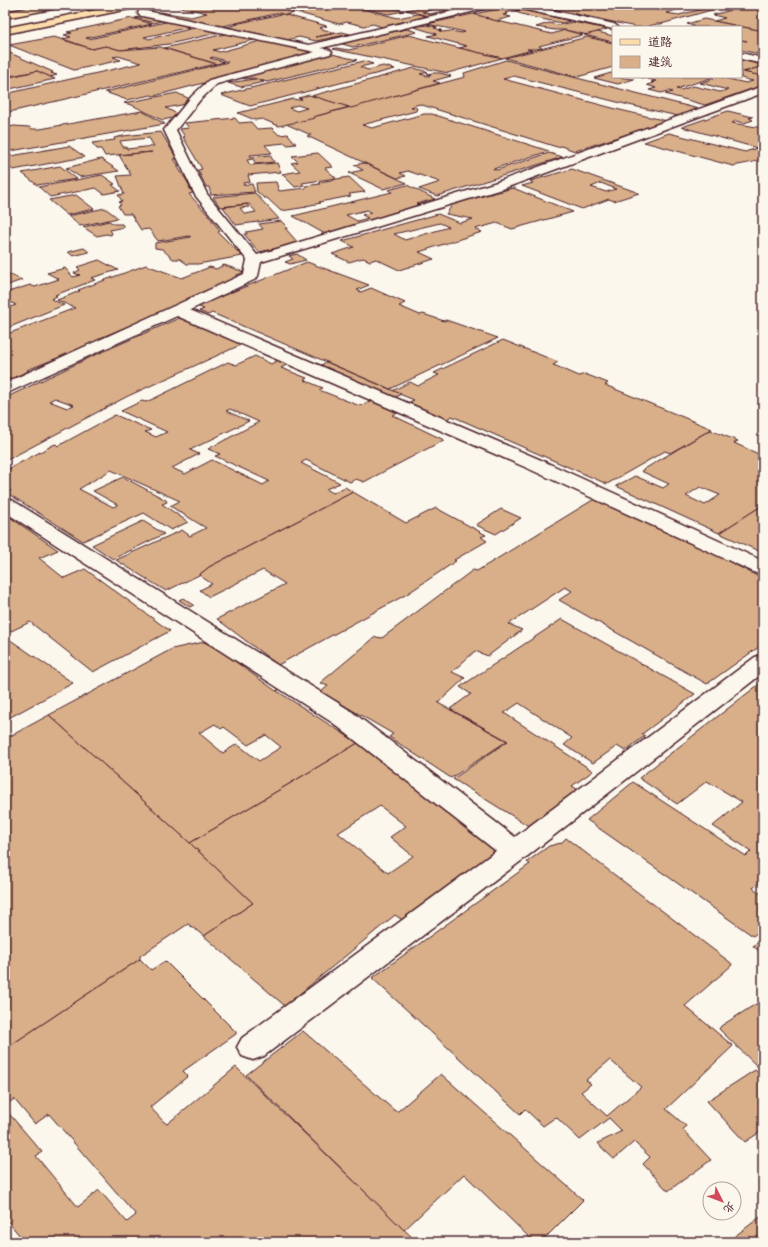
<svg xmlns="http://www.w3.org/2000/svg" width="768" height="1247" font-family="Sriracha,'LXGW WenKai TC',sans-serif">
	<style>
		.building { fill: #d8af89; stroke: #4a1f2b; fill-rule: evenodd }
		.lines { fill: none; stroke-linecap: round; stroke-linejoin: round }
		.minor-casing { stroke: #4a1f2b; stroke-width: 3 }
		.major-casing { stroke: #4a1f2b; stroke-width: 3 }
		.minor { fill: #fbf7ec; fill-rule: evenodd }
		.major { fill: #fbddab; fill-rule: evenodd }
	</style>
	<rect width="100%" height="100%" fill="#fbf7ec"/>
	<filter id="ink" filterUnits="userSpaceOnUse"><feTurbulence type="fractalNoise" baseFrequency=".025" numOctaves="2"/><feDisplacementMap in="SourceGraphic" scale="8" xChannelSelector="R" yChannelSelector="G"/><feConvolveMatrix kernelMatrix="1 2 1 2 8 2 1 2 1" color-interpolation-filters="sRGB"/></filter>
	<g filter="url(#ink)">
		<g class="building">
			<path d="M187 5 198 6 312 5 285 11 294 13 285 15 279 13 219 27 155 13 161 12 191 17 207 13 180 7Z"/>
			<path d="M312 5H347L398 18 418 14 428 16 382 27 373 24 364 26 347 22 339 24 288 10Z"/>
			<path d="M370 5H381L404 11 388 14 360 7Z"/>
			<path d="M429 5 450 6 422 12 430 14 450 9 457 11 431 17 406 10Z"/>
			<path d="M457 5H466L470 6 462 9 453 7 459 6Z"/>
			<path d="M569 5H693L666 13 679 15 707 8 715 9 661 24H657L649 26 651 27H636L553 9Z"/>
			<path d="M696 5H730L720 8Z"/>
			<path d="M750 5H763V31L714 21 725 18 713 15Z"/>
			<path d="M508 7 520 10 505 13 508 14 503 15 511 17 495 21 474 14Z"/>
			<path d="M523 10 570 21 562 23 526 16H529L515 12Z"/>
			<path d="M282 14 327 26 319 28 335 33 316 37 342 32 350 34 316 41 299 37 287 40 227 27 238 24H235Z"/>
			<path d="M473 14 488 18H485L552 34 565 30 583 35 539 46 542 48 536 49H527L532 50 502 58 459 48 467 46 428 36 437 34 414 27 426 25 437 27 434 28 441 30H442L439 31 442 32 450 31 462 33 465 32 427 24Z"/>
			<path d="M145 16 164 20 154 23 135 18Z"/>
			<path d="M132 18 152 24 86 38 89 39 170 21 190 27 144 37 149 39 198 27 217 33 169 44 120 50 106 46 92 49 63 39 71 37 64 35 72 33 67 32Z"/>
			<path d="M704 19 763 31V55L741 50V40L747 41 741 40V27H691L694 26 687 24Z"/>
			<path d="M573 22 607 29 588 35 565 30H555L536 27 549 23 558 25Z"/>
			<path d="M407 29 417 32 353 47 339 43Z"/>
			<path d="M598 32 613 36V42L584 35Z"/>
			<path d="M229 33 254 40 213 50 220 52 264 40 318 53 154 96 151 95 127 100 105 92 228 62 213 57 210 58 224 62 217 64 164 48Z"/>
			<path d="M409 35 459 48 502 58 448 73 333 49 336 48 349 50Z"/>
			<path d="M54 37 92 49 106 46 120 50 160 47 216 64 5 113V94L141 63 118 56 113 57 121 60 74 70 9 45Z"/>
			<path d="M587 37 613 43V67L577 77 505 58Z"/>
			<path d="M10 53 53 72 51 73 57 75 50 77 37 71 5 77V54Z"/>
			<path d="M332 54 357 60 267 82 253 78 246 79 242 78 249 76 245 75Z"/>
			<path d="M506 60 699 109 678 116 629 105 514 76 503 79 620 110 667 121 575 151 561 146 557 147 419 104 411 107 417 108 416 111 362 125 372 128 424 114H432L549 151 493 169 497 170 549 153 563 157 437 196 419 189 440 182 408 171 400 173 406 176 397 178 307 136 311 135 286 124 465 77 464 73Z"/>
			<path d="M741 60 763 65V66L743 72 763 76V85L705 105 665 94 673 92 669 91 661 93 649 90 656 88 647 85 654 83 651 82 656 81 640 77H714L676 89 681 90 693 86 720 92 728 90 700 83 719 77 746 83 753 81 737 77H741Z"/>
			<path d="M364 61 373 64 360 67 368 70 383 66 395 69 250 106 221 95Z"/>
			<path d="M763 66V76H762L744 72Z"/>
			<path d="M414 68 428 72 420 74 428 76 431 75 427 74 432 73H440L451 76 433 81 440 83 351 108 311 96Z"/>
			<path d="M37 71 55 79 5 90V78Z"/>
			<path d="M611 73H613V77L634 79 618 84 594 78Z"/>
			<path d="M255 79 264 82 241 87 228 83Z"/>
			<path d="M177 93 192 100 185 101 188 102 184 103 186 104 166 108 177 114 173 118 162 120 132 105 124 103Z"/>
			<path d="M309 95 349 107 313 117 315 118 279 126 262 119 255 120 238 113 293 99 298 100 302 99 298 98ZM297 105 307 108 297 111 289 108Z"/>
			<path d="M142 111 165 124 5 152V128L14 126 29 127 32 129H40Z"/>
			<path d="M728 111 753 117 749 118 753 120 744 123 736 121 732 123 763 128V160L733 166 644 142 669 133 745 152 757 148 682 127Z"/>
			<path d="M235 118 239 123 251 122 257 129 272 128 279 135 288 134 296 144 288 145 285 143 265 145 272 153 250 155 251 157 270 155 274 162 256 164 253 159 247 160 250 165 277 163 281 172 248 175 250 182 243 183 244 185 252 184 255 192 211 195 209 187H206L198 170 202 169 183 137H185L180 129 189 128 185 123Z"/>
			<path d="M161 132 177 159H174L179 166H177L191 187H189L193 193 189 194 209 216 220 231 218 232 242 256 198 264H187L180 259H173L162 249 155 248V243L191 237 189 236 158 241 149 229 141 230 131 214H123L118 206 121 205 119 202 122 201 118 195 124 194 117 176 131 175 119 155 152 152 105 156 101 149H97L92 143 115 140 114 138 123 136ZM149 138 154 146 127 149 126 147H123L120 141Z"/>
			<path d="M69 146 85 157 13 170 5 163V157Z"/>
			<path d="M318 153 333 167 325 168 336 178 302 183 304 185 295 187 282 174 300 171 291 163 298 162 292 156Z"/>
			<path d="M101 159 119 171 80 177 66 168Z"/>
			<path d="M364 163 407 183 383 189 349 173 363 170 354 165Z"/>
			<path d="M60 166 77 179 37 185 22 173Z"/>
			<path d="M572 169 639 193 614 201 609 199 582 209 522 186 533 183 530 181ZM601 183 616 189 606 192 591 187Z"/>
			<path d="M102 175 115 184 112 185 120 191 104 194 96 188 50 197 39 187Z"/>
			<path d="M349 177 365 192 349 194 351 196 319 202 321 203 305 206 307 207 281 211 267 198H264L257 192 256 183 276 182 279 191 306 188 305 186 320 184 319 182Z"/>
			<path d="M407 185 435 199 416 204 419 205 393 214 325 234 293 216 392 192 388 190ZM367 210 371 212 362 215 368 218 357 221 346 215Z"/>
			<path d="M513 188 573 212 512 229 497 223 475 229 482 232 419 252 434 259 399 270 376 259 370 261 363 258 349 262 332 254 354 247 342 241 438 214 460 223 473 219 446 214 453 204ZM440 223 449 227 405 240 394 234Z"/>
			<path d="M255 193 279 219 236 225 223 207 247 204 249 207 240 208 245 214 256 212 249 204 220 207 213 197Z"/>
			<path d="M76 195 94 209 67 215 49 200Z"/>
			<path d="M105 208 118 218 80 226 68 216Z"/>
			<path d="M109 221 114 224H122L124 227 110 230 112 233 111 235 106 234 97 236 83 227Z"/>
			<path d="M281 221 288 228H285L299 244 259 252 244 234H247L246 232 263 229 259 224Z"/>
			<path d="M84 248 89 252 73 256 68 252Z"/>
			<path d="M297 254 306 260 290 264 285 262 293 259 289 256Z"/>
			<path d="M99 260 118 270 91 278 95 280 55 295 57 296 51 299 64 305 5 329V309L16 305 10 302 5 304V293L30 285 35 287 59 279 47 273 65 268 73 277 80 275 74 273 80 270 77 267Z"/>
			<path d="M307 262 369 285 357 290 361 292 371 288 405 303 399 306 420 315 423 314 444 321 446 320 498 338 390 389 212 313 208 315 199 311 204 309 197 306Z"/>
			<path d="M146 265 182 278 210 267 216 269 224 265 244 272 235 276 238 277 186 299 188 300 167 309H169L100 338 103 340 27 370 29 371 5 381V335L75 308 57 300 80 291 78 290Z"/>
			<path d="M5 272 22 280 5 286Z"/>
			<path d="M186 315 247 342 128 396 5 461V398L95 355ZM55 398 74 405 67 408 49 401Z"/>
			<path d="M503 340 558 362 553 365 556 366 579 376 585 374 608 383 605 385 712 429 670 453 665 451 607 484 452 416 445 420 407 403 414 400 392 391 410 382 418 386 423 383 439 375 434 373Z"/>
			<path d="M255 356 271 364 280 359 290 363 281 368 307 378 304 380 323 388 319 390 360 406 372 401 398 413 392 415 444 440 364 482 356 479 350 482 306 460 301 463 340 483 326 489 333 493 345 487 353 492 209 567 199 575 166 591 116 560 182 530 190 536 206 528 170 506 180 501 111 470 79 489 113 507 118 505 93 491 123 477 166 500 167 502 162 504 188 522 171 530 144 513 83 541 7 493 11 491 5 488V471L53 445 56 444 58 446 115 415 151 430 145 432 156 437 167 432 121 411 142 401 146 402 155 398 228 362 236 365ZM230 409 259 422 208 449 220 454 215 456 269 481 263 485 212 460 185 474 172 468 199 454 190 450 249 421 226 411Z"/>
			<path d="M326 362 401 394 394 398 320 366Z"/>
			<path d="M710 430 738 441 734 443 763 456V505L719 533 616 486 635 476 663 488 669 484 641 471ZM700 487 720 495 705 505 686 496Z"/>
			<path d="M353 492 406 523 436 508 486 535 481 537 487 541 454 560 456 561 407 594 278 665 217 619 285 584 263 570 209 597 200 590 212 584 199 575 209 567Z"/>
			<path d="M596 498 674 533 763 579V644L707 684 559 600 572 591 565 587 509 624 522 630 488 656 475 651 452 672 465 678 438 703 507 741 451 778 389 737 393 734 321 692 328 686 320 683 374 638 376 637 382 638 473 570 477 571Z"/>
			<path d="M763 505V553L719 533Z"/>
			<path d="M501 509 521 518 496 534 476 525Z"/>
			<path d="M5 514 58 550 39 558 64 578 85 569 170 631 93 672 30 622 5 634Z"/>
			<path d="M143 521 164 534 113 559 92 545Z"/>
			<path d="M183 598 194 605 190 607 179 600Z"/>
			<path d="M562 619 695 694 642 734 645 736 625 751 617 746 593 763 564 745 572 738 519 703 504 713 593 771 572 786 583 793 536 827 527 825 453 779 508 741 450 709 471 694 460 687Z"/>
			<path d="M6 637 73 683 5 720V638Z"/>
			<path d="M204 642 218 649 276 691 282 687 277 691 358 743 190 843 49 715 172 649ZM215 724 221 729 224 727 248 745 266 735 281 747 259 761 237 744 223 753 199 733Z"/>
			<path d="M763 681V879L753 888 763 895V928L753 936 587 820 633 782 746 856 751 851 713 826 742 802 707 781 677 804 639 778Z"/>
			<path d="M49 715 190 843 253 903 204 936 188 924 140 956V959L5 1049V739Z"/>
			<path d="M358 743 500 848 404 921 395 915 285 1006 204 936 253 903 190 843ZM380 806 406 826 390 837 413 856 388 873 338 833Z"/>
			<path d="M566 838 731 963 732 965 685 1006 733 1046 666 1109 686 1126 683 1130 711 1160 668 1191 643 1164 650 1157 634 1142 614 1159 602 1148 598 1143 622 1131 609 1118 580 1140 556 1117 543 1126 525 1109 520 1114 372 978 530 864 527 862 531 859 549 846 561 843ZM610 1060 641 1087 607 1116 581 1092 591 1084 586 1080Z"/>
			<path d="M763 939V954L753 946Z"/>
			<path d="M140 959 151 970 165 961 236 1032V1034L183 1071 188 1076 150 1107 163 1121 167 1124 236 1067 417 1242H25L5 1218V1109L42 1152 36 1156 78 1207 99 1190 127 1222 136 1215 49 1114 35 1124 14 1099 5 1106V1049Z"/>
			<path d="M759 1002 763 1004V1072L719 1029 721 1026Z"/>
			<path d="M303 1031 395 1111H398L441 1074 583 1200 541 1242H534L464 1174 404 1230 246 1075Z"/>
			<path d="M755 1070 763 1078V1130L745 1142 707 1101Z"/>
			<path d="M763 1215V1242H727Z"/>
		</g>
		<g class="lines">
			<defs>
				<g id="minor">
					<path d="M478 5H493L492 7 321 48 330 50 332 52 330 54 217 84 200 100 176 130 207 194 257 255 497 182 763 86V93L505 188 261 262 258 276 256 279 190 310 541 460 763 561V575L756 573 527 468 177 316 5 394V383L244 274 247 260 195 195 164 130 192 96 209 80 315 52 142 16 139 15 138 13 139 11 142 10 309 45Z"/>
					<path d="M513 5H528L614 24 618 27H613V29L517 8Z"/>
					<path d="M741 53 763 58V64L741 59Z"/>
					<path d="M5 498 12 500 351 711 515 837 755 657 763 655V673L525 858 264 1056 253 1060 242 1056 237 1047 242 1038 496 851 333 723 5 512Z"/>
				</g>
				<g id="major">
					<path d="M44 5H61L57 8 5 18V12Z"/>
					<path d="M121 5H138L134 8 5 34V28Z"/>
				</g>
			</defs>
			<use href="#minor" class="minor-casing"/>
			<use href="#major" class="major-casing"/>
			<use href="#minor" class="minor"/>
			<use href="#major" class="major"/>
		</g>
	</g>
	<rect width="768" height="1247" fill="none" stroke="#fbf7ec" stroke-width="20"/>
	<rect x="10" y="10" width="748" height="1227" fill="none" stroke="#4a1f2b" stroke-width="1.5" filter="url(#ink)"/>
	<rect x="612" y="26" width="130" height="52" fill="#fbf7ec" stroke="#b4a19f"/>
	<rect x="620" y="39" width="20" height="6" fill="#fbddab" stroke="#b4a19f"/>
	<text x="648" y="46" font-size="12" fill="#4a1f2b">道路</text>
	<rect x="620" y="56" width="20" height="12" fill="#d8af89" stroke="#b4a19f"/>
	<text x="648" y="66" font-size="12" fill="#4a1f2b">建筑</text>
	<g transform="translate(722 1201) rotate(132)"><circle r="19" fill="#fbf7ec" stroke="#b4a19f"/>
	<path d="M0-3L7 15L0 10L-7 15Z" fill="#d1495b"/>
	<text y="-6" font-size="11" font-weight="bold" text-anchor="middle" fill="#4a1f2b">北</text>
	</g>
</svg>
